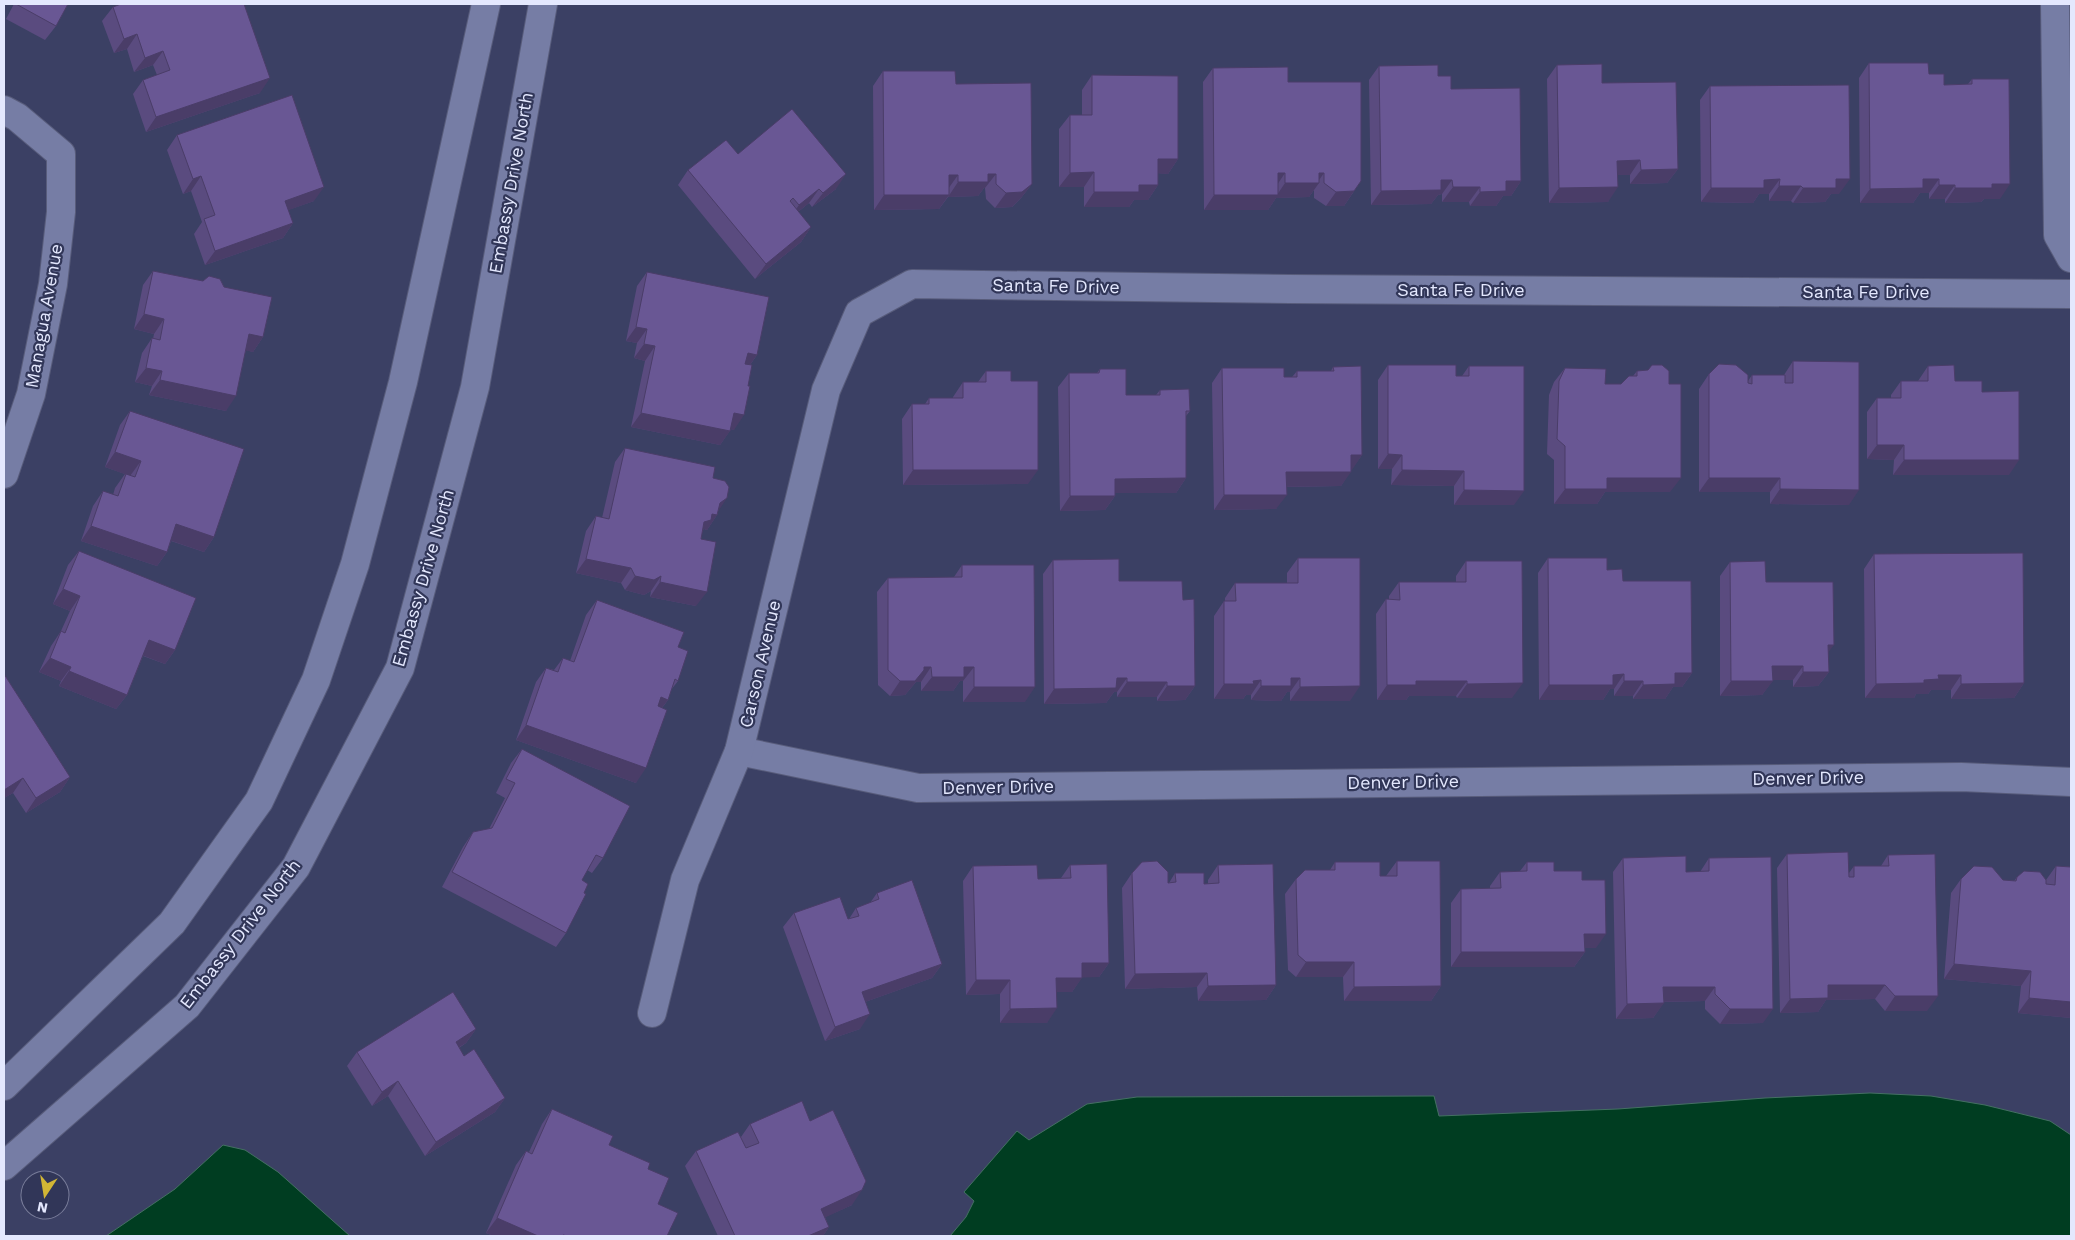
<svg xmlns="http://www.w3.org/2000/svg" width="2075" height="1240" font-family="'Work Sans',sans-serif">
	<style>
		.water { fill: #003d21; stroke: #447063 }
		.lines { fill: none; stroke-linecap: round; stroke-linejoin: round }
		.street-casing { stroke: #585c7b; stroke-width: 30 }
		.street { stroke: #767da5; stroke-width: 28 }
		.wall { fill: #5a4b7f }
		.shaded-wall { fill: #4a3d68 }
		.building { fill: #695794; stroke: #4a3d68 }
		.labels { text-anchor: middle; stroke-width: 4.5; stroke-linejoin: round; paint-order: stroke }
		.street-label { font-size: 18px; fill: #e4e8fe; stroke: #313658 }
	</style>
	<rect width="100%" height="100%" fill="#3b4064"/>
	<g class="water">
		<path d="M1870 1093 1931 1096 1985 1105 2050 1121 2071 1135V1236H950L966 1217 974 1201 964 1192 1017 1131 1029 1140 1087 1104 1137 1097 1434 1096 1439 1116 1618 1109 1765 1098Z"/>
		<path d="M223 1145 245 1150 278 1172 350 1236H106L175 1189Z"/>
	</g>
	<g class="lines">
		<defs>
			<g id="street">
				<path d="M2055 4 2058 235 2071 258"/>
				<path d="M4 110 17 117 61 154V212L53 284 31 394 4 474"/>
				<path d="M739 751 918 788 1961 777 2071 782"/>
				<path d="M652 1013 685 880 739 751 826 390 859 313 912 284 1290 289 2071 294"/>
				<path d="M4 1086 172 923 259 801 316 680 355 564 403 382 486 4"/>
				<path d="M4 1166 187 1006 296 867 400 668 475 387 543 4"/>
			</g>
		</defs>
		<use href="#street" class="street-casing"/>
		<use href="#street" class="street"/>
	</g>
	<g class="wall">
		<path d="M14 4H68L56 26 45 40 6 19Z"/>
		<path d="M113 7 260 93 146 132 133 94 143 80 157 75 153 65 134 72 127 49 114 53 102 21Z"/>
		<path d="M1869 63 1929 74 1944 85 1968 84 1972 79 2000 199H1984L1981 202 1945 203V199H1929V193H1920L1913 203H1860L1859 78Z"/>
		<path d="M1557 65 1602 83 1678 169 1667 183 1630 184V175H1618L1608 202 1549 203 1547 79Z"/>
		<path d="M1379 66 1438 76 1451 89 1521 181 1511 196H1503L1496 206H1470L1469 202H1442V194L1438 195 1431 204 1371 205 1369 80Z"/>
		<path d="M1213 68 1361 181 1344 206H1326L1314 198V190L1309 197 1276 198 1268 210H1204L1203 82Z"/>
		<path d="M883 71 956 84 1032 184 1021 198 1012 207 995 208 986 199 985 188H984L978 196 948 197 939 209 874 210 873 86Z"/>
		<path d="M1092 75 1178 159 1168 174 1158 173V185L1148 200H1134L1129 207H1084V187H1059V129L1070 115H1082V90Z"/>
		<path d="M1710 86 1839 194H1831L1825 202 1793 203 1791 201H1769V194H1759L1753 203 1701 202 1700 100Z"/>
		<path d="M177 135 314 201 288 210 293 223 283 238 205 265 194 234 202 222 191 191 183 194 167 150Z"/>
		<path d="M738 154 836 189 812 207 809 203 798 212 811 227 801 242 755 279 678 185 688 170Z"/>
		<path d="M153 271 224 287 263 337 253 352 246 350 226 411 149 395 152 386 135 382 142 353 152 338 153 339 154 334 134 329 143 285Z"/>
		<path d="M647 272 757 355 750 365 734 430 731 429 720 445 631 427 645 361 634 358 637 343 626 341 637 286Z"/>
		<path d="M1793 361 1849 505 1770 504V492H1699V389L1709 374 1748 381 1752 375H1784Z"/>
		<path d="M1388 365 1456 376H1462L1469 366 1514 505H1454V486L1391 485 1392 469H1378V380Z"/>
		<path d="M1928 366 1955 381 1982 392 2009 475H1893L1894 460 1867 459V412L1877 398H1891V395L1901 381H1918Z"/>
		<path d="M1333 367 1362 455 1351 470 1341 486 1286 487 1276 509 1214 510 1212 383 1222 368 1284 377H1292L1297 371H1331Z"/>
		<path d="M1565 368 1605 384H1621L1633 376 1637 371 1669 384 1670 492H1605L1597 504H1554V460L1547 454 1549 395 1554 382Z"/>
		<path d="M1100 369 1126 395H1156L1160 390 1190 411 1186 416V478L1176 493H1115V496L1105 510 1060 511 1058 387 1069 373H1097Z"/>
		<path d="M986 371 1011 381 1028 484 903 485 902 419 912 404H925L929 398H953V397L963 382H978Z"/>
		<path d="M130 411 214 537 204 552 171 541 167 552 157 566 81 541 93 506 103 491 113 495 115 488 125 474 105 467 120 425Z"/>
		<path d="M625 448 713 478 718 511 717 515 707 530 704 529 702 532 701 539 696 606 650 597 651 591 644 595 625 590 621 583 576 573 586 531 596 516 602 518 615 462Z"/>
		<path d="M79 551 175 650 165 664 143 656 127 695 116 709 59 686 61 681 39 672 51 646 61 631 70 611 53 604 68 565Z"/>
		<path d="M1874 554 2024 683 2014 698 1951 699V690H1931L1928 694H1916L1914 698H1865L1864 569Z"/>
		<path d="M1298 558 1350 701H1290V692H1287L1281 701 1251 700V695H1246L1243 699H1214V616L1224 601H1225V598L1235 583H1287V573Z"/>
		<path d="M1548 558 1607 570 1623 581 1692 673 1682 687H1673L1665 699H1633V696H1614V689H1610L1603 700H1539L1538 573Z"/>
		<path d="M1053 560 1119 581 1183 600 1195 686 1185 700 1157 701V697H1117V692H1114L1106 703 1044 704 1043 574Z"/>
		<path d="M1466 561 1512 698H1457L1456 696H1409L1406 700H1377L1376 614 1386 599 1389 600V596L1399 582H1456V576Z"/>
		<path d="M1730 562 1766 582 1828 653 1829 672 1818 686 1793 687V680H1773L1762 695 1720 696V576Z"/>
		<path d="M962 565 1025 702H963V681H960L953 691H921V682H916L905 695 890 696 878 685 877 592 888 578 954 577Z"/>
		<path d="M597 600 678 647V681L671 690 668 700 662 708 636 783 516 740 536 682 546 668 554 670 563 658 570 661 586 615Z"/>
		<path d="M4 674 70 777 60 792 26 813 13 793 4 798Z"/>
		<path d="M522 749 603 858 592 873 587 870 582 880 566 933 556 947 442 887 463 847 473 832 489 829 505 798 496 793 511 763Z"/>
		<path d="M1787 854 1849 873 1854 866H1881L1888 855 1927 1011H1885L1875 999 1826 1000 1818 1012 1780 1013 1777 868Z"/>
		<path d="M1623 858 1686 872H1700L1709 858 1763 1023 1720 1024 1705 1009V1001L1664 1002 1653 1018 1616 1019 1613 872Z"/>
		<path d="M1397 861 1441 986 1431 1001H1344L1343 977H1296L1288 970 1285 894 1296 879 1330 870 1335 862 1380 876H1386Z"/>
		<path d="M1527 862 1582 880 1596 948H1585V952L1574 967H1451V903L1461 889 1490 888V886L1500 872 1520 871Z"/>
		<path d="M1070 865 1109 963 1099 977H1082L1072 992H1057L1047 1023H1000V994L966 995 963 881 973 866 1038 879 1061 878Z"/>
		<path d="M1218 865 1276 985 1266 1000 1198 1001 1197 987 1125 989 1122 888 1132 873 1168 883H1169L1175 873 1204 884H1208V880Z"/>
		<path d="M2056 866 2071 867V1018L2018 1013 2021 986 1944 979 1951 893 1961 879 2014 881 2017 877 2046 880Z"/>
		<path d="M877 893 942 964 932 978 865 1002 860 1029 825 1041 783 927 794 913 849 919 856 908 870 903Z"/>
		<path d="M476 1029 466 1043 459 1048 464 1056 505 1098 495 1112 425 1156 388 1096 372 1106 347 1066 357 1052Z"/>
		<path d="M552 1109 648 1169 667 1236H494L486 1233 516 1165 526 1151 529 1152 542 1124Z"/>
		<path d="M810 1121 852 1205 825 1217 829 1227 823 1236H718L685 1166 696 1151 741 1137 750 1124Z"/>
	</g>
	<g class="shaded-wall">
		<path d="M137 34 127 49 114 53 124 39Z"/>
		<path d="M163 51 153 65 134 72 145 58Z"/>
		<path d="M270 78 260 93 146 132 156 117Z"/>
		<path d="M1158 159H1178L1168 174 1148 173Z"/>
		<path d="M1640 160 1630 175H1607L1617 161Z"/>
		<path d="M1678 169 1667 183 1630 184 1641 170Z"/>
		<path d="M1094 172 1084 187H1059L1070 173Z"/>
		<path d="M1278 173H1285L1275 188Z"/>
		<path d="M1319 173H1324L1317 183H1319L1309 197 1276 198 1268 210H1204L1214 195H1277L1285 183Z"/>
		<path d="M846 174 836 189 812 207 823 193Z"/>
		<path d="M988 174H996L985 188H984L978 196 948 197 958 182Z"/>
		<path d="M949 175H958L948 189Z"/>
		<path d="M201 176 191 191 183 194 193 179Z"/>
		<path d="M1780 179 1769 194H1759L1753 203 1701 202 1711 188 1764 180Z"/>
		<path d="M1836 179H1850L1839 194H1831L1825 202 1793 203 1803 188Z"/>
		<path d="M1923 179H1939L1929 193H1920L1913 203H1860L1870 189Z"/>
		<path d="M1441 180H1452L1442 194 1438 195 1431 204 1371 205 1381 191Z"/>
		<path d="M1506 181H1521L1511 196H1503L1496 206H1470L1480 192Z"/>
		<path d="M1032 184 1021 198 1012 207 995 208 1006 193Z"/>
		<path d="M1992 184H2010L2000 199H1984L1981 202 1945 203 1955 188Z"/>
		<path d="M1139 185H1158L1148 200H1134L1129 207H1084L1094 192Z"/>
		<path d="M1939 185H1955L1945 199H1929Z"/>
		<path d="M1779 186H1801L1791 201H1769Z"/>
		<path d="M324 187 314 201 275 215 285 201Z"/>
		<path d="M1453 187H1480L1469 202H1442Z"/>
		<path d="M1618 187 1608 202 1549 203 1559 188Z"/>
		<path d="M819 189 809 203 788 220 799 205Z"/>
		<path d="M1354 191 1344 206H1326L1336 192Z"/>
		<path d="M884 195H949L939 209 874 210Z"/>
		<path d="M293 223 283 238 205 265 215 251Z"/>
		<path d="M811 227 801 242 755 279 766 264Z"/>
		<path d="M144 314 164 319 154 334 134 329Z"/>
		<path d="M636 327 647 329 637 343 626 341Z"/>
		<path d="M249 334 263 337 253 352 239 349Z"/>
		<path d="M644 344 655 346 645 361 634 358Z"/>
		<path d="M748 353 757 355 747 369 737 367Z"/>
		<path d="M146 368 162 371 152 386 135 382Z"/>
		<path d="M160 380 236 396 226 411 149 395Z"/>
		<path d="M641 413 730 431 720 445 631 427Z"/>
		<path d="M734 413 744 415 734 430 724 428Z"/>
		<path d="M1877 445H1904L1894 460 1867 459Z"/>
		<path d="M115 452 141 461 130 476 105 467Z"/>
		<path d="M1388 454 1402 455 1392 469H1378Z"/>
		<path d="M1351 455H1362L1352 470H1341Z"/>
		<path d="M1904 460H2019L2009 475H1893Z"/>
		<path d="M913 470H1038L1028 484 903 485Z"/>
		<path d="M1402 470 1464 471 1454 486 1391 485Z"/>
		<path d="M1286 472H1351L1341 486 1276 487Z"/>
		<path d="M1186 478 1176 493H1105L1115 479Z"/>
		<path d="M1607 478H1681L1670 492H1605L1597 504H1554L1565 489Z"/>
		<path d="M1709 478H1780L1770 492H1699Z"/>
		<path d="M1780 489 1859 490 1849 505 1770 504Z"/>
		<path d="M1464 490 1524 491 1514 505H1454Z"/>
		<path d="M1224 495H1287L1276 509 1214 510Z"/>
		<path d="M1070 496H1115L1105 510 1060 511Z"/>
		<path d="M727 498 717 513V515L707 530 704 529 701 534 704 522 720 503Z"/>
		<path d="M176 524 214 537 204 552 166 539Z"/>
		<path d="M91 526 167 552 157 566 81 541Z"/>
		<path d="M586 559 631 568 621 583 576 573Z"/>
		<path d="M635 576H661L651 591 644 595 625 590Z"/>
		<path d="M660 582 707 592 696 606 650 597Z"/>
		<path d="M63 589 80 596 70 611 53 604Z"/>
		<path d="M149 640 175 650 165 664 139 654Z"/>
		<path d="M1828 645H1834L1823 659Z"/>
		<path d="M50 658 71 667 61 681 39 672Z"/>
		<path d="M1772 666H1803L1793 680H1762Z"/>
		<path d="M924 667H931L921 682H916L905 695 890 696 900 681Z"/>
		<path d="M964 667H974L963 681H960L953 691H921L932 677Z"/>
		<path d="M69 671 127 695 116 709 59 686Z"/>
		<path d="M1803 672H1829L1818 686 1793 687Z"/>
		<path d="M1675 673H1692L1682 687H1673L1665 699H1633L1643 685Z"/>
		<path d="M1624 674 1614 689H1610L1603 700H1539L1549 685 1613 675Z"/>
		<path d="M1938 675H1961L1951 690H1931L1928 694H1916L1914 698H1865L1876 684 1924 680Z"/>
		<path d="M1117 678H1127L1117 692H1114L1106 703 1044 704 1054 689Z"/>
		<path d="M1291 678H1300L1290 692H1287L1281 701 1251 700 1261 686Z"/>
		<path d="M1261 680 1251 695H1246L1243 699H1214L1224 684Z"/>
		<path d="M1416 681H1467L1456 696H1409L1406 700H1377L1387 685Z"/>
		<path d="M1624 681H1643L1633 696H1614Z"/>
		<path d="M1731 681H1773L1762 695 1720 696Z"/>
		<path d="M1127 682H1167L1157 697H1117Z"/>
		<path d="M1523 683 1512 698H1457L1467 684Z"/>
		<path d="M2024 683 2014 698 1951 699 1961 684Z"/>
		<path d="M1167 686H1195L1185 700 1157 701Z"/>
		<path d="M1360 686 1350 701H1290L1300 687Z"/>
		<path d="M974 687H1035L1025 702H963Z"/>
		<path d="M661 697 668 700 657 714 651 711Z"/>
		<path d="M526 725 646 768 636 783 516 740Z"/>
		<path d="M70 777 60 792 26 813 36 798Z"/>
		<path d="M23 778 13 793 4 798V790Z"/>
		<path d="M1584 934H1606L1596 948H1574Z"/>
		<path d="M1461 952H1585L1574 967H1451Z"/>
		<path d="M1306 962H1354L1343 977H1296Z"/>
		<path d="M1082 963H1109L1099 977 1072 978Z"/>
		<path d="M942 964 932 978 851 1007 862 992Z"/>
		<path d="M1954 964 2031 971 2021 986 1944 979Z"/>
		<path d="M1207 973 1197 987 1125 989 1135 974Z"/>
		<path d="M1056 978H1082L1072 992H1046Z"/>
		<path d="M976 980H1010L1000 994 966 995Z"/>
		<path d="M1276 985 1266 1000 1198 1001 1208 986Z"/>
		<path d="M1828 985H1885L1875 999 1826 1000 1818 1012 1780 1013 1790 999Z"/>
		<path d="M1441 986 1431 1001H1344L1354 987Z"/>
		<path d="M1663 987H1715L1705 1001 1653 1002Z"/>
		<path d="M1895 996H1938L1927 1011H1885Z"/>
		<path d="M2029 998 2071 1002V1018L2018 1013Z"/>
		<path d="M1664 1003 1653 1018 1616 1019 1627 1004Z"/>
		<path d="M1057 1008 1047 1023H1000L1010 1009Z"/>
		<path d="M1730 1009H1773L1763 1023 1720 1024Z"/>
		<path d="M870 1014 860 1029 825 1041 835 1027Z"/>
		<path d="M476 1029 466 1043 445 1056 456 1042Z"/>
		<path d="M398 1081 388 1096 372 1106 382 1092Z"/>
		<path d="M505 1098 495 1112 425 1156 436 1142Z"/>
		<path d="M862 1190 852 1205 811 1224 821 1209Z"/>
		<path d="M497 1218 538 1236H494L486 1233Z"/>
		<path d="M829 1227 823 1236H808Z"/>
	</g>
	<g class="building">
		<path d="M16 4H68L56 26Z"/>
		<path d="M121 4H244L270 78 156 117 143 80 170 70 163 51 145 58 137 34 124 39 113 7Z"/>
		<path d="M1869 63H1928L1929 74H1944V85L1972 84V79H2009L2010 184H1992V188H1955V185H1939V179H1923V188L1870 189Z"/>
		<path d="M1602 64V83L1676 82 1678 169 1641 170 1640 160 1617 161 1618 187 1559 188 1557 65Z"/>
		<path d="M1438 65V76H1451V89L1520 88 1521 181H1506V191L1480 192V187H1453L1452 180H1441V190L1381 191 1379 66Z"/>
		<path d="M1288 67V82H1361V181L1354 191 1336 192 1324 183V173H1319V183H1285V173H1278V195H1214L1213 68Z"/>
		<path d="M883 71H955L956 84 1031 83 1032 184 1022 192 1006 193 996 184V174H988V182H958V175H949V195H884Z"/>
		<path d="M1092 75 1178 76V159H1158V185H1139V192H1094V172L1070 173V115H1092Z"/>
		<path d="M1849 85 1850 179H1836V188H1803L1801 186H1779L1780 179 1764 180V188H1711L1710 86Z"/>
		<path d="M292 95 324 187 285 201 293 223 215 251 204 219 215 215 201 176 193 179 177 135Z"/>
		<path d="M792 109 846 174 823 193 819 189 799 205 793 198 790 201 811 227 766 264 688 170 726 140 738 154Z"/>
		<path d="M153 271 203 281 209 276 220 279 224 287 272 297 263 337 249 334 236 396 160 380 162 371 146 368 152 338 160 340 164 319 144 314Z"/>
		<path d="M647 272 769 297 757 355 748 353 745 364 752 365 748 386H750L744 415 734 413 730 431 641 413 655 346 644 344 647 329 636 327Z"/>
		<path d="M1793 361 1859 362V490L1780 489V478H1709V374L1719 364 1736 365 1748 375V383L1752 384V375H1785V383H1793Z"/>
		<path d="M1388 365H1456V376H1469V366H1524V491L1464 490V471L1402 470V455L1388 454Z"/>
		<path d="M1652 365H1662L1669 371V384H1681V478H1607V489H1565V446L1557 439 1559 381 1565 368 1606 369 1605 384H1621L1629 376H1637V371L1648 370Z"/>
		<path d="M1954 365 1955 381H1982V392L2019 391V460H1904V445H1877V398H1901V381H1928V366Z"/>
		<path d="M1361 366 1362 455H1351V472H1286L1287 495H1224L1222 368H1284V377H1297V371H1334L1333 367Z"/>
		<path d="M1100 369H1126V395H1160V390L1189 389 1190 411H1186V478L1115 479V496H1070L1069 373H1099Z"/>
		<path d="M986 371H1011V381H1038V470H913L912 404H929V398H963V382H986Z"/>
		<path d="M130 411 244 449 214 537 176 524 167 552 91 526 103 491 118 496 126 474 135 477 141 461 115 452Z"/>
		<path d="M625 448 715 467 713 478 725 481 729 487 727 498 720 503 717 515 712 514 711 520 704 522 701 539 716 542 707 592 660 582 661 576 654 580 635 576 631 568 586 559 596 516 609 519Z"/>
		<path d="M79 551 196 598 175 650 149 640 127 695 69 671 71 667 50 658 61 631 65 633 80 596 63 589Z"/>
		<path d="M2023 553 2024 683 1961 684V675H1938L1939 679 1924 680V683L1876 684 1874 554Z"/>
		<path d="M1298 558H1360V686L1300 687V678H1291V686H1261V680L1253 681 1254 684H1224V601H1236L1235 583H1298Z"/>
		<path d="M1548 558H1607V570L1622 569 1623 581H1691L1692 673H1675V684L1643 685V681H1624V674L1613 675V685H1549Z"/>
		<path d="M1119 559V581H1182L1183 600 1194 599 1195 686H1167V682H1127V678H1117L1116 688 1054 689 1053 560Z"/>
		<path d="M1466 561H1522L1523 683 1467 684V681H1416V685H1387L1386 599 1400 600 1399 582H1466Z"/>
		<path d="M1765 561 1766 582H1833L1834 645H1828L1829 672H1803V666H1772L1773 681H1731L1730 562Z"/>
		<path d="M962 565H1034L1035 687H974V667H964V677H932L931 667H924V670L915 681H900L888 670V578L962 577Z"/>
		<path d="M597 600 684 632 678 647 688 651 678 681 675 679 668 700 661 697 658 706 667 710 646 768 526 725 546 668 558 672 563 658 574 662Z"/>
		<path d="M4 674 70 777 36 798 23 778 4 790Z"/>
		<path d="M522 749 630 806 603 858 596 855 582 880 588 884 584 893 586 894 566 933 452 872 473 832 492 828 515 783 506 779Z"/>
		<path d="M1848 852 1849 877H1854V866H1889L1888 855 1935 854 1938 996H1895L1885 985H1828V998L1790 999 1787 854Z"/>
		<path d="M1686 856V872L1709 871V858L1771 857 1773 1009H1730L1715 994V987H1663L1664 1003 1627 1004 1623 858Z"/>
		<path d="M1157 861 1168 872V883L1176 882 1175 873H1204V884L1219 883 1218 865 1273 864 1276 985 1208 986 1207 973 1135 974 1132 873 1142 862Z"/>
		<path d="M1397 861H1440L1441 986 1354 987V962H1306L1298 955 1296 879 1305 870H1335V862H1380V876H1397Z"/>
		<path d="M1527 862H1554V871H1582V880H1605L1606 934H1584L1585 952H1461V889L1501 888 1500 872 1527 871Z"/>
		<path d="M1107 864 1109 963H1082V978H1056L1057 1008 1010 1009V980H976L973 866 1037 865 1038 879 1071 878 1070 865Z"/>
		<path d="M1974 866 1992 867 2003 880 2016 881 2017 877 2024 871 2040 872 2046 880V884L2055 885 2056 866 2071 867V1002L2029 998 2031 971 1954 964 1961 879Z"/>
		<path d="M912 880 942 964 862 992 870 1014 835 1027 794 913 840 897 848 919 859 916 856 908 879 899 877 893Z"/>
		<path d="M453 992 476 1029 456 1042 464 1056 474 1049 505 1098 436 1142 398 1081 382 1092 357 1052Z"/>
		<path d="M802 1101 810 1121 833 1110 866 1181 862 1190 821 1209 829 1227 808 1236H735L696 1151 738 1132 746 1148 759 1143 750 1124Z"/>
		<path d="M552 1109 613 1136 609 1145 650 1163 648 1169 669 1178 658 1204 678 1213 667 1236H567L563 1235 562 1236H538L497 1218 526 1151 532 1154Z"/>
	</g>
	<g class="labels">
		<g class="street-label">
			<text transform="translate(511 183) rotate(-80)" y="6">Embassy Drive North</text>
			<text transform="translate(1056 286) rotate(1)" y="6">Santa Fe Drive</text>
			<text x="1461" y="296">Santa Fe Drive</text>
			<text x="1866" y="298">Santa Fe Drive</text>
			<text transform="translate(44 316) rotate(-80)" y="6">Managua Avenue</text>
			<text transform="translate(423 578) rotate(-74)" y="6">Embassy Drive North</text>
			<text transform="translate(760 664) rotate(-77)" y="6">Carson Avenue</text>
			<text transform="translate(1808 778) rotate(-1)" y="6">Denver Drive</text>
			<text transform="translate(1403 782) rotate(-1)" y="6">Denver Drive</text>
			<text transform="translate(998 787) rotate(-1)" y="6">Denver Drive</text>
			<text transform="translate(240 934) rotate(-52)" y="6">Embassy Drive North</text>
		</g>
	</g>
	<rect width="2075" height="1240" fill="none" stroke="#e4e8fe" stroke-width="10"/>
	<g transform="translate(45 1195) rotate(192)"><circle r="24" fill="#313658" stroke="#797d9a"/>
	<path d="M0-4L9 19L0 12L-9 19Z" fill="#d2b635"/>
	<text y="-8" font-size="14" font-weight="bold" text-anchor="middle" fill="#e4e8fe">N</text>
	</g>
</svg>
